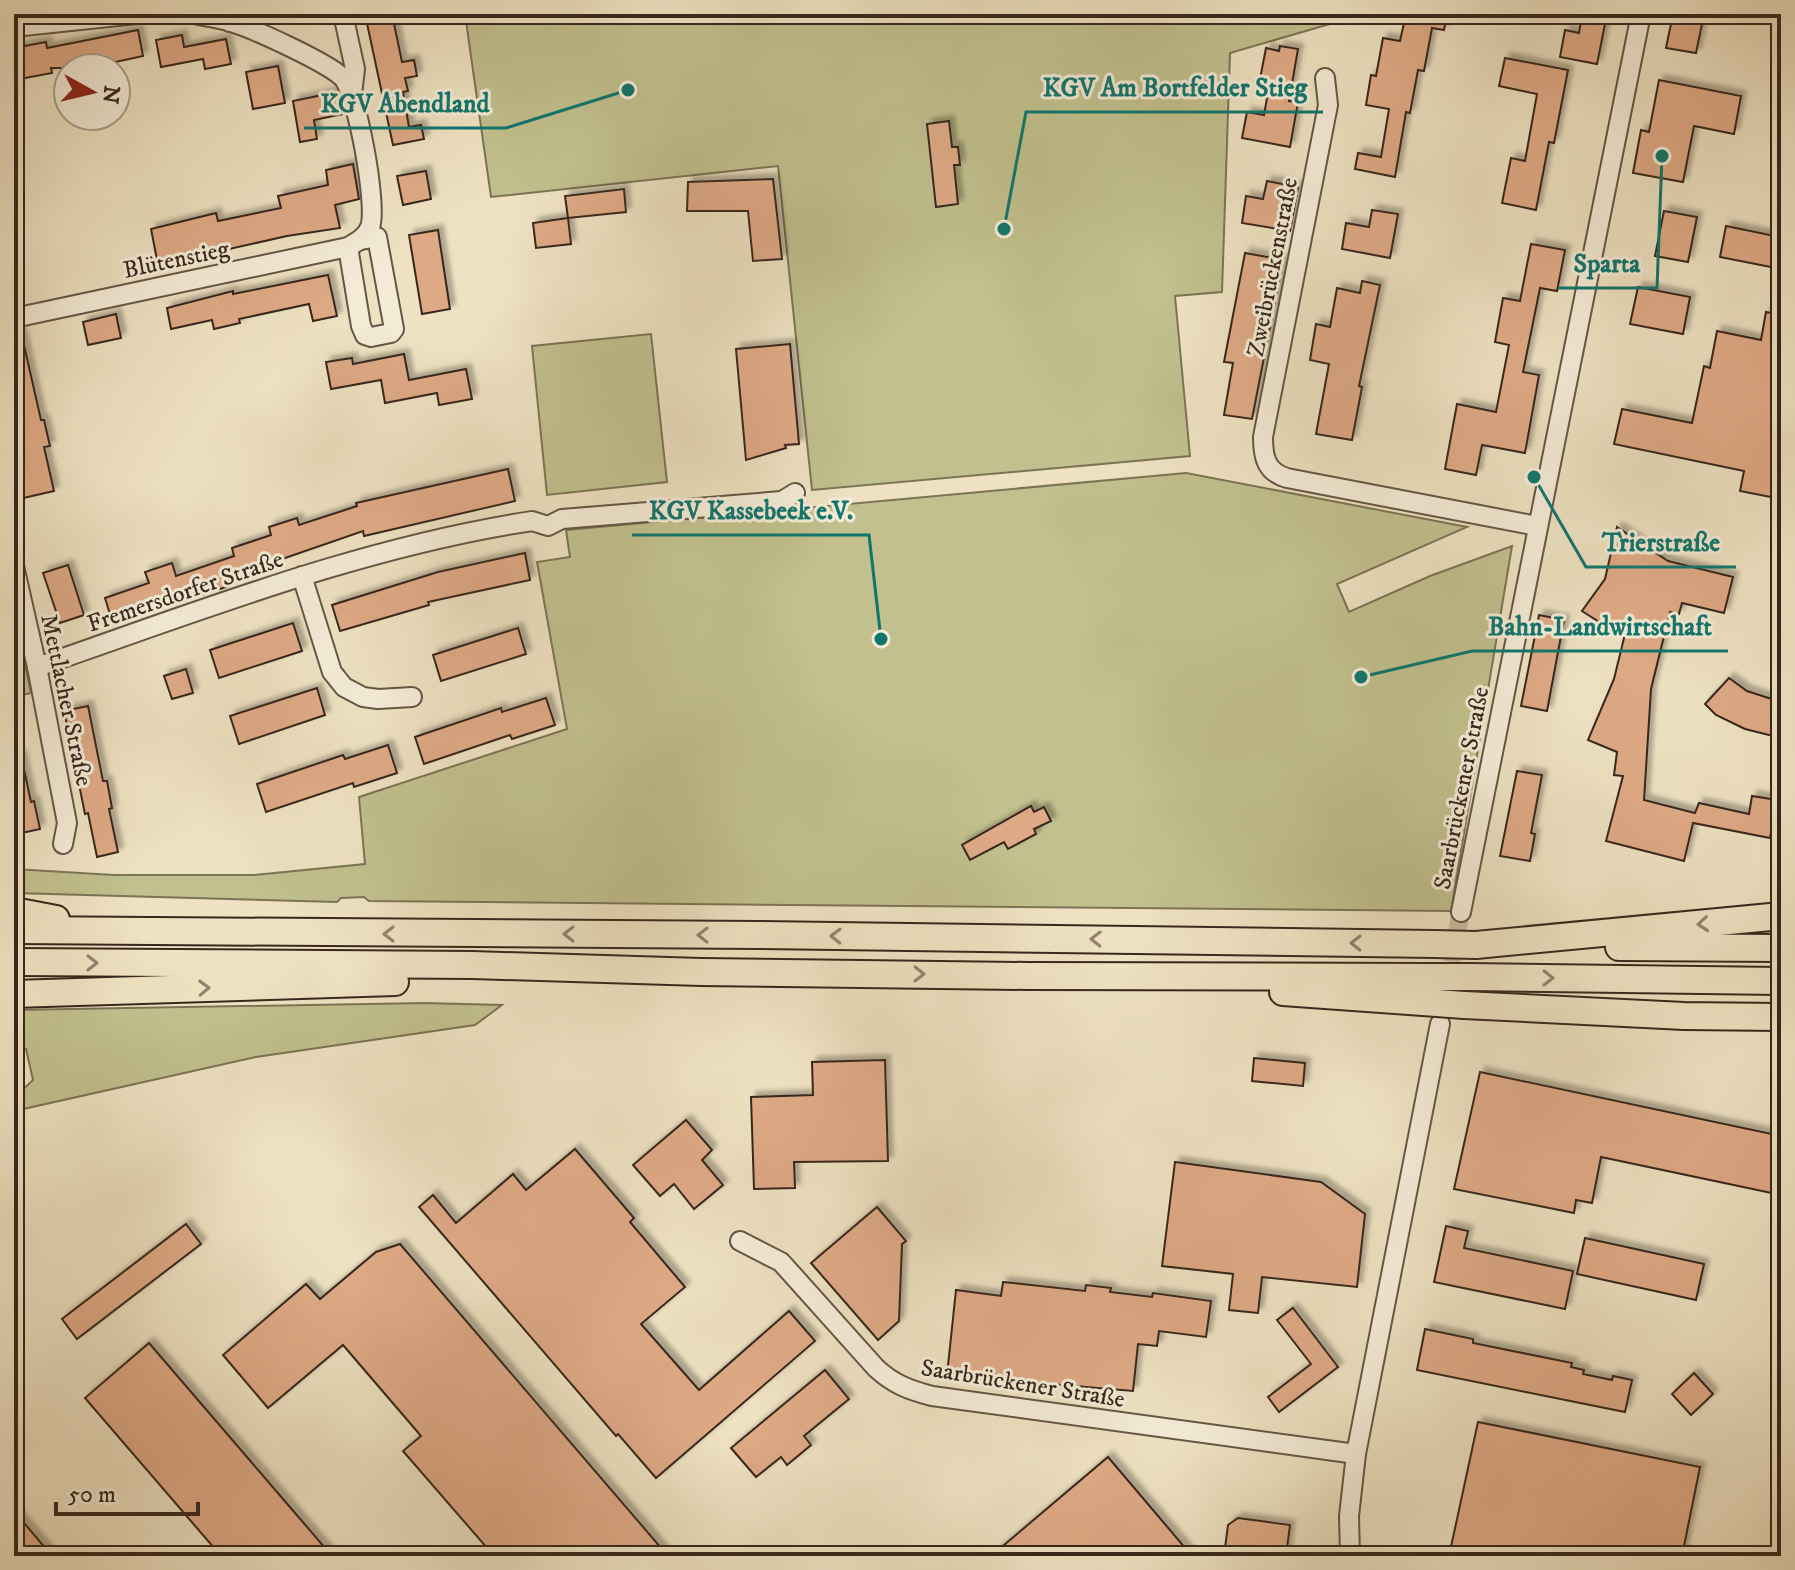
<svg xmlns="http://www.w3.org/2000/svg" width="1795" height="1570" font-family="'IM FELL DW Pica',serif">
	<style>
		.green { fill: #c1c08e; stroke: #7c7456; stroke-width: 2 }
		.building { fill: #deaa86; stroke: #38271d; stroke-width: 2; filter: url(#shadow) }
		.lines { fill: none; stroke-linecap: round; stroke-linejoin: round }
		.minor-tunnel { stroke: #cabda1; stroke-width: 18; stroke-dasharray: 18 9; stroke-linecap: butt }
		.minor-casing { stroke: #665646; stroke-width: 22 }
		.highway-casing { stroke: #38271d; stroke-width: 30 }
		.minor { stroke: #f4ecd7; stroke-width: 18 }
		.highway { stroke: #eee2c2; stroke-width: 26 }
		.highway-bridge-casing { stroke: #38271d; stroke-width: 30; stroke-linecap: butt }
		.highway-bridge { stroke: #eee2c2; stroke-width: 26 }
		.oneway { stroke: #938470 }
		.labels { text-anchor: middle; stroke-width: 6; stroke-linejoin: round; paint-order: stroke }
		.street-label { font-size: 24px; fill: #38271d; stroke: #f4ecd7 }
		.leader { fill: none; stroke: #0f766e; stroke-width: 3 }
		.callout-dot { fill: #0f766e; stroke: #f4ecd7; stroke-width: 3 }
		.callout-label { font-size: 26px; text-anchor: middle; font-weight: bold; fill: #0f766e; stroke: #f4ecd7; stroke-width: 6; stroke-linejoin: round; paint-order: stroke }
	</style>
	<defs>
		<filter id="shadow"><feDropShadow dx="5" dy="-5" stdDeviation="2" flood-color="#0004"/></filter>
	</defs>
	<rect width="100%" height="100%" fill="#eee2c2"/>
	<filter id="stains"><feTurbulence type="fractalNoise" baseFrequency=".0025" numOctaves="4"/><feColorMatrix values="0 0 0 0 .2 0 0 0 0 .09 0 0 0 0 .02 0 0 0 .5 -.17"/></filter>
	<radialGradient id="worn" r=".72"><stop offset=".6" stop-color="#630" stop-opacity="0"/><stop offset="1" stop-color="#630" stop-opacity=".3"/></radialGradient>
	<g class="green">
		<path d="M465 14H1347V19L1230 53 1222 292 1175 296 1190 456 812 490 778 166 491 197Z"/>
		<path d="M651 334 667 482 547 495 532 346Z"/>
		<path d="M1186 473 1467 527 1337 584 1349 612 1430 576 1512 546 1451 911 369 901 364 897 341 898 337 902 14 893V869L114 875H254L365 864 359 797 567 729 537 562 570 557 566 530Z"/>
		<path d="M25 664 31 693 14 697V667Z"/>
		<path d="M424 1003 502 1005 475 1025 256 1057 23 1109 16 1096 33 1080 26 1049 14 1047V1010Z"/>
	</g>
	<g class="building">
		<path d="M365 14H392L402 62 414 60 417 76 405 78 408 91 403 92 409 127 421 125 424 139 393 145Z"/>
		<path d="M1399 14H1447L1444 30 1432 28 1424 71 1418 70 1410 113 1406 112 1395 177 1355 169 1358 153 1381 157 1389 109 1366 105 1371 75 1376 76 1383 38 1400 41 1404 23 1398 22Z"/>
		<path d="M1582 14H1607L1597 64 1560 57 1565 30 1579 33Z"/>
		<path d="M1673 14H1704L1696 53 1666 48Z"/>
		<path d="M138 30 143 56 88 68H51L52 73 14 80V48L46 42 47 48Z"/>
		<path d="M182 35 184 47 226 39 231 64 205 69 203 59 161 67 156 40Z"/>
		<path d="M1280 46 1298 49 1289 101 1298 102 1290 147 1242 138 1247 112 1264 115 1270 81 1260 79 1266 48 1279 51Z"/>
		<path d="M1505 58 1568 70 1554 143 1549 142 1536 210 1502 203 1511 158 1525 161 1537 94 1499 86Z"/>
		<path d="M278 66 285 103 253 109 246 72Z"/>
		<path d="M1659 80 1741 96 1734 134 1694 126 1683 182 1633 173 1641 130 1649 132Z"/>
		<path d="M337 92 343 114 314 120 317 139 300 142 293 101Z"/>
		<path d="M949 121 952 147H958L960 165H954L958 204 936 207 927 124Z"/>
		<path d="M353 164 359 199 335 205 340 228 287 236 158 265 151 229 216 213 218 221 281 208 278 196 328 185 326 170Z"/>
		<path d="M426 171 431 199 403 205 397 176Z"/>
		<path d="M773 179 782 259 753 261 748 211H687L688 182Z"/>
		<path d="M1267 181 1298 187 1290 231 1242 223 1246 196 1263 199Z"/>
		<path d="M624 189 626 212 568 218 565 196Z"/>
		<path d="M1372 210 1398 214 1390 258 1342 249 1346 223 1369 227Z"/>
		<path d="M1664 211 1697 217 1688 262 1655 256Z"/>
		<path d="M568 218 571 244 536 248 533 223Z"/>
		<path d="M1726 226 1775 236V238L1781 239V269L1720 257Z"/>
		<path d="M438 230 450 309 422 314 409 235Z"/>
		<path d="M1531 244 1565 250 1557 291 1540 288 1523 372 1539 375 1525 453 1482 445 1476 475 1445 469 1457 404 1496 412 1509 345 1495 342 1503 298 1520 301Z"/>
		<path d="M1245 253 1283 260 1252 419 1224 415 1233 363 1224 362Z"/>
		<path d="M328 275 337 316 313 321 309 304 239 319 240 323 214 329 212 320 171 329 167 308 233 291V294Z"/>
		<path d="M1362 281 1380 285 1359 386 1362 387 1352 440 1316 434 1329 364 1310 360 1316 324 1330 327 1337 288 1360 293Z"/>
		<path d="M1638 287 1690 297 1683 334 1630 324Z"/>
		<path d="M1766 312 1781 315V338L1773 381 1781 382V499L1740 491 1744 471 1614 444 1622 409 1692 423 1704 366 1710 368 1717 331 1761 340Z"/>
		<path d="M116 314 121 338 88 345 83 322Z"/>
		<path d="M21 332 41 420H44L50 446 44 447 54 491 19 499 14 473V333Z"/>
		<path d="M790 344 799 444 785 445 786 448 746 460 736 349Z"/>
		<path d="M404 354 409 380 466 369 472 399 439 405 437 393 385 403 381 380 331 389 326 362 352 358 353 364Z"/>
		<path d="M508 469 515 501 364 536 363 531 230 577 232 585 113 624 105 598 149 583 145 572 172 563 176 576 234 556 232 548 271 535 269 527 297 518 299 525 357 506 356 503Z"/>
		<path d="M1617 527 1668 561 1733 577 1724 613 1682 603 1679 614 1670 612 1651 689 1644 800 1695 813 1699 803 1749 814 1752 796 1777 800 1770 838 1693 823 1684 861 1606 841 1623 776 1614 775 1617 752 1588 740 1614 679 1624 638 1582 611 1605 579Z"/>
		<path d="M525 553 530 580 428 602 429 605 340 631 332 605 438 572Z"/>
		<path d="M68 565 84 615 60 623 43 573Z"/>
		<path d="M1539 615 1564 620 1547 711 1521 706Z"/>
		<path d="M293 623 302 651 219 678 210 650Z"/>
		<path d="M518 628 526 654 441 681 433 655Z"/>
		<path d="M186 669 193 693 172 699 164 676Z"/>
		<path d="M1729 678 1747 691 1781 702V738L1745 729 1716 715 1705 704Z"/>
		<path d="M317 688 325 715 239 744 230 716Z"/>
		<path d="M546 698 555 725 512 739 510 735 424 764 415 737 501 708 502 712Z"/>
		<path d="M88 706 103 781H107L112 808 109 809 118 852 97 857 88 813 85 814 64 711Z"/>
		<path d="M388 745 397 773 354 787 353 783 266 812 257 784 343 755 345 759Z"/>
		<path d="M21 755 31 802 34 801 40 829 17 834 14 818V756Z"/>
		<path d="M1517 771 1542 775 1531 833 1535 834 1530 861 1500 856Z"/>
		<path d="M1031 806 1034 812 1044 807 1051 821 1034 829 1036 834 1008 849 1004 842 970 860 962 845Z"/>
		<path d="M1254 1058 1305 1063 1303 1086 1252 1081Z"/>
		<path d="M885 1060 888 1161 794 1162 795 1188 754 1189 751 1097 813 1095 812 1062Z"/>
		<path d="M1480 1072 1781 1136V1195L1601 1157 1592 1203 1576 1200 1574 1213 1454 1189Z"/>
		<path d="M686 1120 712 1150 702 1160 723 1185 694 1209 674 1184 660 1196 633 1165Z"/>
		<path d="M575 1149 634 1218 630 1222 685 1287 641 1324 699 1390 789 1311 815 1341 656 1478 618 1434 616 1436 419 1207 433 1195 456 1223 513 1174 526 1190Z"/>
		<path d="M1175 1162 1321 1182 1365 1214 1357 1287 1262 1277 1258 1313 1229 1310 1233 1274 1162 1266Z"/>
		<path d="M877 1207 906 1241 902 1244 899 1321 878 1340 811 1263Z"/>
		<path d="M186 1224 201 1244 77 1339 62 1319Z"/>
		<path d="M1446 1226 1468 1231 1464 1248 1573 1271 1565 1309 1434 1282Z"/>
		<path d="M1585 1238 1704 1264 1696 1300 1577 1274Z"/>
		<path d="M400 1244 668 1556H494L403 1451 421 1436 343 1345 268 1408 223 1355 306 1284 320 1299 376 1252Z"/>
		<path d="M1003 1282 1085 1291 1086 1285 1111 1288 1110 1292 1152 1297 1153 1293 1211 1301 1206 1337 1159 1331 1157 1346 1138 1344 1133 1391 947 1375 956 1290 1001 1296Z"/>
		<path d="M1293 1308 1338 1367 1279 1412 1268 1397 1311 1364 1277 1320Z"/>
		<path d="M1425 1329 1473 1339V1343L1572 1363 1571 1367 1584 1370 1583 1374 1612 1380 1613 1376 1632 1380 1625 1412 1417 1370Z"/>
		<path d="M149 1343 289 1506 332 1556H221L85 1398Z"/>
		<path d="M825 1370 849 1399 804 1436 811 1445 787 1465 781 1457 756 1477 731 1448Z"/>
		<path d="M1694 1373 1713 1394 1691 1415 1672 1394Z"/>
		<path d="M1478 1422 1700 1467 1682 1556H1449Z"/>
		<path d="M1108 1457 1192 1556H991Z"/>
		<path d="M14 1511 52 1556H14Z"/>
		<path d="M1238 1518 1290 1525 1286 1556H1224L1228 1525Z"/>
	</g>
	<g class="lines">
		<path class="minor-tunnel" d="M1441 1015 1461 912"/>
		<defs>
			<g id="minor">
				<path d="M343 14 355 69 352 94"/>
				<path d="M230 22 263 14"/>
				<path d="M14 27 137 14"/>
				<path d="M1325 78 1328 105 1263 437C1263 457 1266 472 1287 478L1537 526"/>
				<path d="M348 247 361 326 365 335 371 337 391 333 394 329 377 237 361 240"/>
				<path d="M14 318 348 247C357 242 366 237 370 227 378 207 357 91 342 77 326 62 254 29 231 22 219 18 207 17 195 14"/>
				<path d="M14 566 37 667 67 823 63 844"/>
				<path d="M302 576 332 672 344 687 363 697 378 699 412 697"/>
				<path d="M37 667C200 611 361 547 532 521L548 526 562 519 782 501 795 493"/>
				<path d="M1461 912 1641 14"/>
				<path d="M740 1241 781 1262 876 1368C893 1384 909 1390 932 1396L1356 1454"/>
				<path d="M1350 1556 1349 1516 1356 1454 1440 1024"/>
			</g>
			<g id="highway">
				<path d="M14 911 56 919"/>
				<path d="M14 930 758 935 1434 944"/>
				<path d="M1476 945 1781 916"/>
				<path d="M1619 947 1781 948"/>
				<path d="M14 962 473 965 701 972 1028 976 1428 977"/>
				<path d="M1470 977 1781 981"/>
				<path d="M1283 992 1423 1002"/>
				<path d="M14 994 395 982"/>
				<path d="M1464 1005 1684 1016 1781 1017"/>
			</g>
		</defs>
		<use href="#minor" class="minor-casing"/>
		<use href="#highway" class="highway-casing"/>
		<use href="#minor" class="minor"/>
		<use href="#highway" class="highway"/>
		<defs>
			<g id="highway-bridge">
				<path d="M1434 944 1476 945"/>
				<path d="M1428 977H1470"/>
				<path d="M1423 1002 1464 1005"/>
			</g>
		</defs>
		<use href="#highway-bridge" class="highway-bridge-casing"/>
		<use href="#highway-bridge" class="highway-bridge"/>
	</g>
	<defs><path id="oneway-chevron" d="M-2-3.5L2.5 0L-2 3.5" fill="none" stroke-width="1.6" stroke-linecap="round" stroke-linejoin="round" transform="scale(2)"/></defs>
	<g class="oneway">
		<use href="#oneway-chevron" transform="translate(1703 924) rotate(175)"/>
		<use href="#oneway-chevron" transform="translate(389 934) rotate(-180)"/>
		<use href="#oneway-chevron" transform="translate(569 934) rotate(180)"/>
		<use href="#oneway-chevron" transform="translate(703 935) rotate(-179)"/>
		<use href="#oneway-chevron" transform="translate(836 936) rotate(-179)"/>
		<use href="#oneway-chevron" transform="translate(1096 939) rotate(-179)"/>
		<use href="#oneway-chevron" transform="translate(1356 943) rotate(-179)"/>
		<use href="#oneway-chevron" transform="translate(92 963) rotate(1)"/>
		<use href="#oneway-chevron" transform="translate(919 974) rotate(1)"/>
		<use href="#oneway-chevron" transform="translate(1548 978) rotate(1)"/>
		<use href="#oneway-chevron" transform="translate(204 988) rotate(-2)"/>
	</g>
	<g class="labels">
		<g class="street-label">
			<text transform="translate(176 259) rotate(-12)" y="8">Blütenstieg</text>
			<text transform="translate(1272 267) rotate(-79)" y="8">Zweibrückenstraße</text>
			<text transform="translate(185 591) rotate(-19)" y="8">Fremersdorfer Straße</text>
			<text transform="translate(67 700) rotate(78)" y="8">Mettlacher Straße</text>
			<text transform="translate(1461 788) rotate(-79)" y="8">Saarbrückener Straße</text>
			<text transform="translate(1023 1383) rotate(9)" y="8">Saarbrückener Straße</text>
		</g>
	</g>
	<path class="leader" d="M1004 229L1026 112H1323M628 90L506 128H304M1662 156L1657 288H1558M881 639L869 535H632M1534 477L1586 567H1736M1361 677L1472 651H1728"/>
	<g class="callout-dot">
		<circle cx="1004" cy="229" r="8"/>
		<circle cx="628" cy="90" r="8"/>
		<circle cx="1662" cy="156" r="8"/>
		<circle cx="881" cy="639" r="8"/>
		<circle cx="1534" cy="477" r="8"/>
		<circle cx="1361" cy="677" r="8"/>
	</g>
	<g class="callout-label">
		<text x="1175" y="96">KGV Am Bortfelder Stieg</text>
		<text x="405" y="112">KGV Abendland</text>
		<text x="1607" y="272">Sparta</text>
		<text x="751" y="519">KGV Kassebeek e.V.</text>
		<text x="1661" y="551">Trierstraße</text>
		<text x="1600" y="635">Bahn-Landwirtschaft</text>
	</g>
	<rect width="1795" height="1570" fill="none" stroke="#eee2c2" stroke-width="48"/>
	<rect x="16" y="16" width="1763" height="1538" fill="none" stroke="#38271d" stroke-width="4"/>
	<rect x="24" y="24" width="1747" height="1522" fill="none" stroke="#38271d" stroke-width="2"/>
	<g transform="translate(92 92) rotate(98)"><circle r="38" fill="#f4ecd7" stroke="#a99d8d" stroke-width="2"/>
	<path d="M0-6L14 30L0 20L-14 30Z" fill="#8f2418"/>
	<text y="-12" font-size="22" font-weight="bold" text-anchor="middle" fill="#38271d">N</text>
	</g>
	<path d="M56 1502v12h142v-12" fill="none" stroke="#38271d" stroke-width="4"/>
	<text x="68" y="1502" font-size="24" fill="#38271d" stroke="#f4ecd7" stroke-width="6" paint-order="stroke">50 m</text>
	<rect width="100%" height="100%" filter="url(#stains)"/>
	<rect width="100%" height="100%" fill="url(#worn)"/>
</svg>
